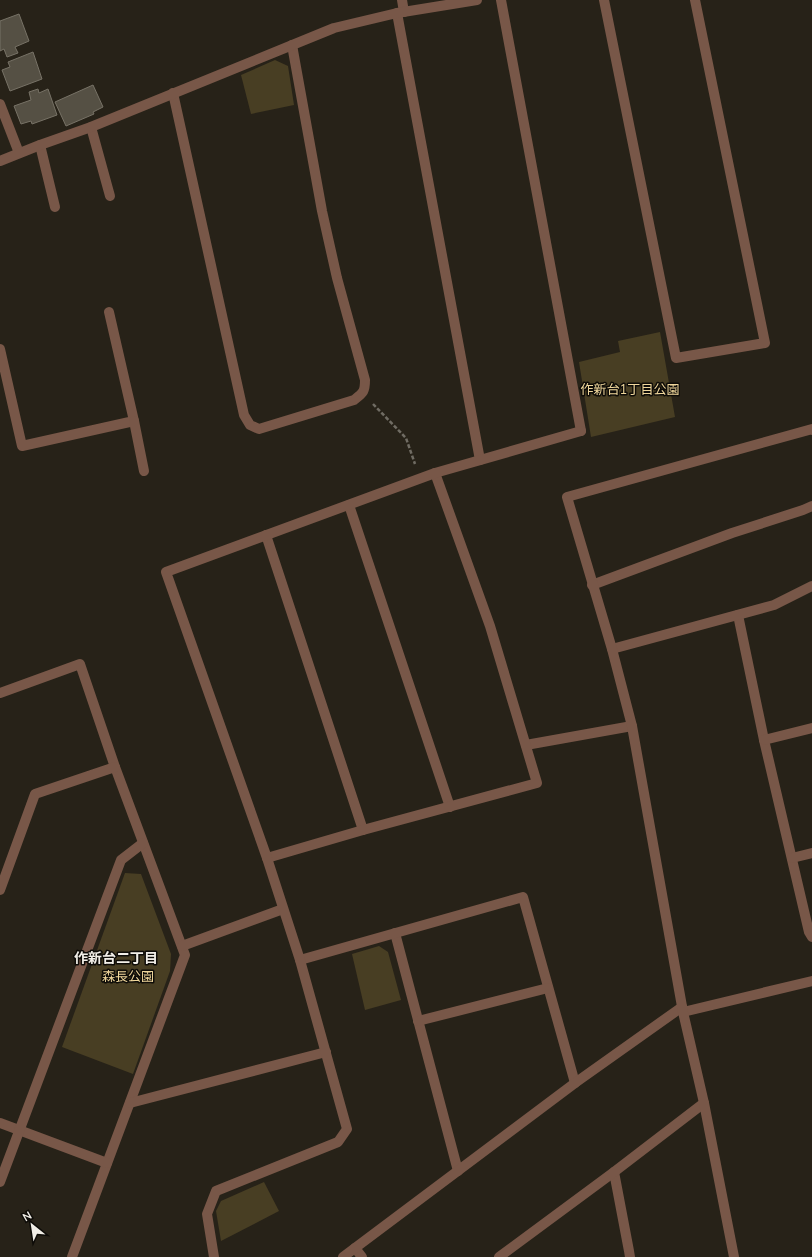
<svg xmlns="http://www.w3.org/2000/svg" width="812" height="1257" font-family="'Nunito Sans','Noto Sans JP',sans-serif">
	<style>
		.green { fill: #483e23 }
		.building { fill: #555044; stroke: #777266 }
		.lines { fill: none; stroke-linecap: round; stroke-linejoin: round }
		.path { stroke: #706c63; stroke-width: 2.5; stroke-dasharray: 4 2; stroke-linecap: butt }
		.service { stroke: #785748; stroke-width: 10 }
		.minor { stroke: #785748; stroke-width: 10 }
		.labels { text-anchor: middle; stroke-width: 3; stroke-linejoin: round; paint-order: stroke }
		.park-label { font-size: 13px; fill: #f0d79c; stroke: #0e0c08 }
		.neighbourhood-label { font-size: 14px; font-weight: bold; fill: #f1eee7; stroke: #0e0c08 }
	</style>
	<rect width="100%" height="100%" fill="#272218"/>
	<g class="green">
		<path d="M275 60 288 66 294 105 251 114 241 75Z"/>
		<path d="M660 332 675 417 591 437 579 362 620 352 618 341Z"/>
		<path d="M125 873 141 874 171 954 170 971 133 1074 62 1047Z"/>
		<path d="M379 946 388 952 401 1000 365 1010 352 954Z"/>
		<path d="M264 1182 279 1211 221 1241 216 1211 221 1201Z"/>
	</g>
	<g class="building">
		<path d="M19 14 29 41 15 47 18 53 7 57 4 49 0 51V21Z"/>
		<path d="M33 52 42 79 10 91 2 70 10 67 8 62Z"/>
		<path d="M93 85 103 107 93 112 94 114 66 126 55 102Z"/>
		<path d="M38 89 39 93 48 89 57 115 32 124 31 121 21 124 14 106 31 100 29 92Z"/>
	</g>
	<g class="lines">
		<path class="path" d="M373 404 406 438 415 464"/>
		<g class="service">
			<path d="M501 0 581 431"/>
			<path d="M604 0 676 358 765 343 695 0"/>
			<path d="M397 13 480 460"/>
			<path d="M91 127 110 196"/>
			<path d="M40 145 55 207"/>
			<path d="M592 585 732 533 803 510 812 506"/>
			<path d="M614 1172 629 1251 630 1257"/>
		</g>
		<g class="minor">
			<path d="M402 0 404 12"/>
			<path d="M173 93 244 415 250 425 259 429 354 400C363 393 365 392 365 380L337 278 322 211 292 45"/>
			<path d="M0 104 19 153"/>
			<path d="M0 161 40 145 91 127 334 28 397 13 477 0"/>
			<path d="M0 349 22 446 134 421 109 312"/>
			<path d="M134 421 144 471"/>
			<path d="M349 505 450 807"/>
			<path d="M266 535 363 830"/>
			<path d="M738 615 764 740 809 932 812 937"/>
			<path d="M612 649 774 605 812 586"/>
			<path d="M0 693 80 664 115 767 185 955 72 1257"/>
			<path d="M764 740 812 728"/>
			<path d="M526 745 632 726"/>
			<path d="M267 858 363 830 537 783 490 626 435 473"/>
			<path d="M792 858 812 853"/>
			<path d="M0 890 35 794 115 767"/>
			<path d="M395 933 458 1171"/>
			<path d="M182 946 283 909"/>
			<path d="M300 960 523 897 575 1083"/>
			<path d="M683 1012 812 981"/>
			<path d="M418 1021 548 988"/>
			<path d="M130 1103 326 1052"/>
			<path d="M0 1123 107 1163"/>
			<path d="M0 1182 121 860 143 843"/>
			<path d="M355 1248 362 1257"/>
			<path d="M214 1257 207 1214 216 1191 338 1142 347 1129 300 960 267 858 166 572 435 473 581 431"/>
			<path d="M343 1257 575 1083 682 1007"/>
			<path d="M499 1257 614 1172 704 1103"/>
			<path d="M734 1257 704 1103 683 1012 632 726 612 649 567 497 812 429V430"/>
		</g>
	</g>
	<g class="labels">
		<g class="park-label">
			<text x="630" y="394">作新台1丁目公園</text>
			<text x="128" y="981">森長公園</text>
		</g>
		<g class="neighbourhood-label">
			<text x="116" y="963">作新台二丁目</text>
		</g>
	</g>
	<g transform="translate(32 1225) rotate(330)" stroke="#0e0c08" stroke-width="3" paint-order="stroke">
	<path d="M0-3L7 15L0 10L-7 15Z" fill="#f1eee7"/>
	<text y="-6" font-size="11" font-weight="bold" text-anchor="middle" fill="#f1eee7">N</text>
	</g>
</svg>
